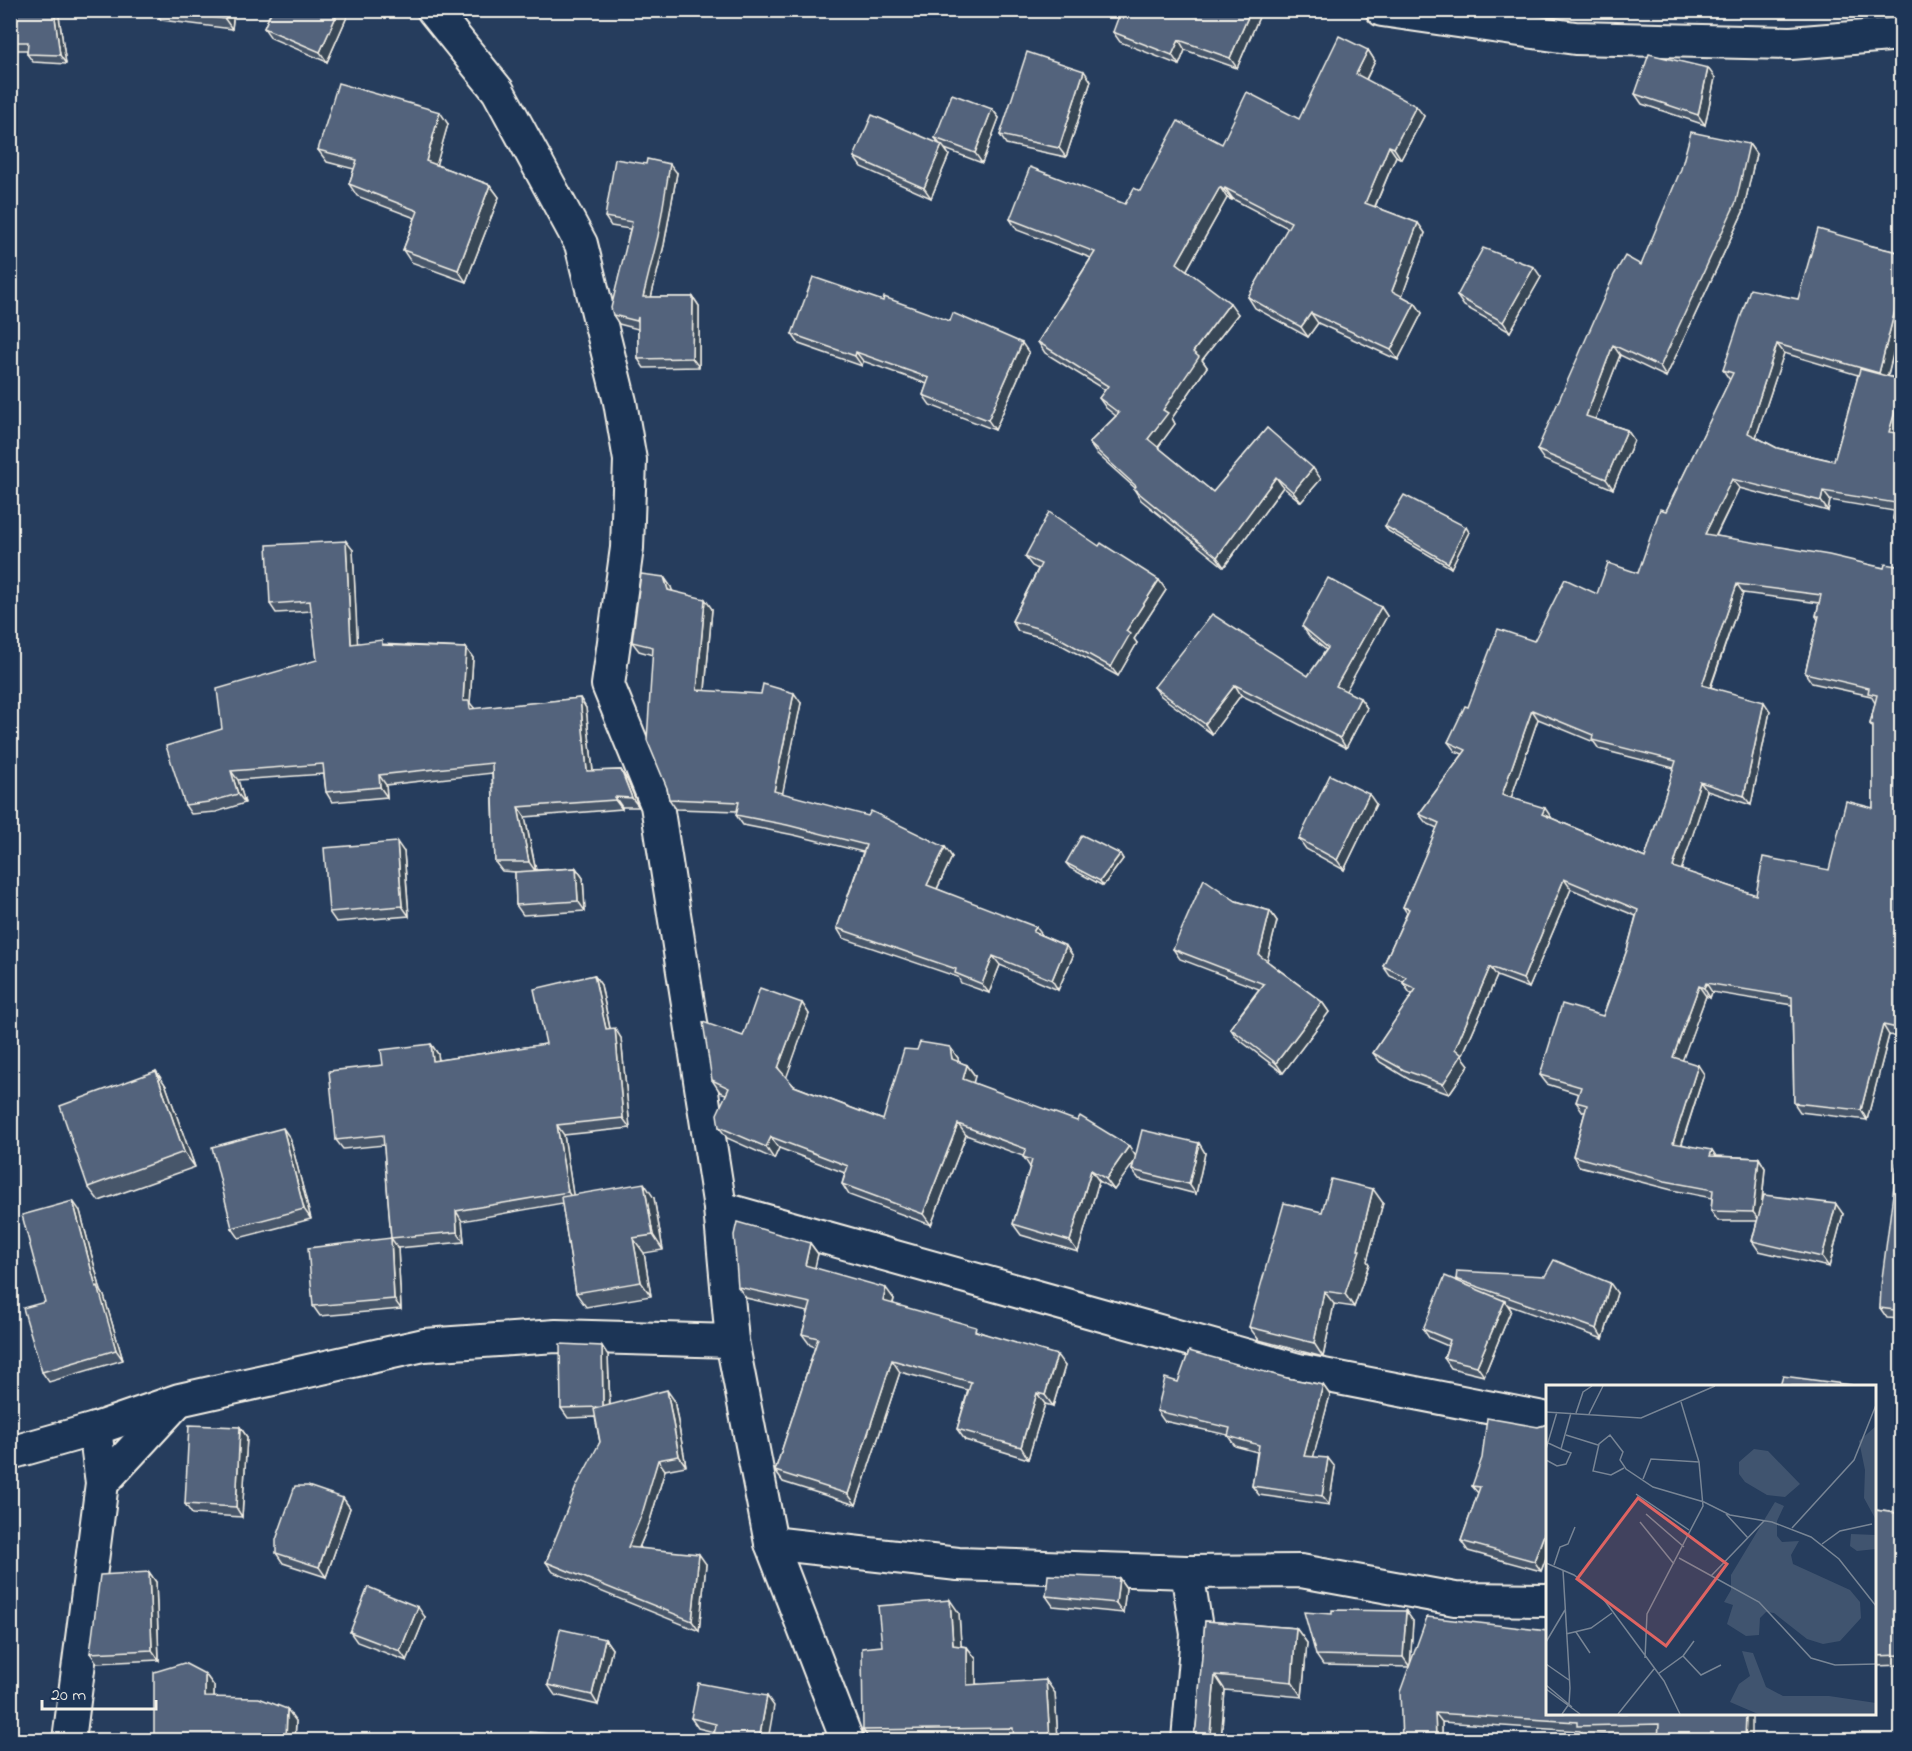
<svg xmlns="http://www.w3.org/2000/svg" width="1912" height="1751" font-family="'Indie Flower',sans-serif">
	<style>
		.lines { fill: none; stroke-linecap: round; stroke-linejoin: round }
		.street-casing { stroke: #f4f1e8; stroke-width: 36 }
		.street { stroke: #1d3557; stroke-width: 32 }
		.wall { fill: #47566a; stroke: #f4f1e8; stroke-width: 1.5; fill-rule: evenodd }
		.shaded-wall { fill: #394656; stroke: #f4f1e8; stroke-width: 1.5 }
		.building { fill: #52647b; stroke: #f4f1e8; stroke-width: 1.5; fill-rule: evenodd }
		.inset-road { fill: none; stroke: #788595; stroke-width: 1.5 }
		.view { fill: #df6462; fill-opacity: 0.15; stroke: #df6462; stroke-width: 3 }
		.inset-edge { fill: none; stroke: #f4f1e8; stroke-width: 3 }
	</style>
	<rect width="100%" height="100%" fill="#263d5d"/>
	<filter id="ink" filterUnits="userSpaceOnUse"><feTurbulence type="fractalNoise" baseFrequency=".0167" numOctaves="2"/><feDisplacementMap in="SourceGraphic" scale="12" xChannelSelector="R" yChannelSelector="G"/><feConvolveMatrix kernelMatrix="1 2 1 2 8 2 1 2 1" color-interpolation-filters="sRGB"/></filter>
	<g filter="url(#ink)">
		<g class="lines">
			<defs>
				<g id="street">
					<path d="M433 10 498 91 581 244 620 402 630 460 627 548 608 685 657 805 720 1208 732 1341 771 1543 847 1740"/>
					<path d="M1382 10 1575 38 1791 43 1902 34"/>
					<path d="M720 1208 1298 1370 1548 1419"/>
					<path d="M10 1453 95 1429 179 1400 424 1345 556 1336 732 1341"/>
					<path d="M102 1483 175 1404"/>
					<path d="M771 1543 958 1564 1187 1572 1301 1571 1455 1599 1548 1600"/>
					<path d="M1187 1572 1197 1634 1188 1740"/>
					<path d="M69 1740 102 1483 95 1429"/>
				</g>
			</defs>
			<use href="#street" class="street-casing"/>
			<use href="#street" class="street"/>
		</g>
		<g class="wall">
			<path d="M10 10H58L66 64 33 62 27 54V50H10Z"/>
			<path d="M154 10H234L232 29 161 20Z"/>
			<path d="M272 10H350L327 62 271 38 264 28Z"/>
			<path d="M1041 10H1065L1061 18Z"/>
			<path d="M1262 10 1237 68 1185 50 1179 65 1120 42 1113 32Z"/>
			<path d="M1368 50 1375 61 1366 80 1424 116 1401 159 1396 156 1375 207 1418 223 1425 233 1402 296 1415 303 1422 313 1398 360 1318 323 1308 337 1255 308 1248 297 1288 228 1233 199 1232 200 1227 198 1187 270 1238 314 1202 360 1207 367 1172 418 1175 424 1158 447 1213 492 1267 428 1321 479 1301 502 1283 487 1224 567 1141 500 1134 489 1135 488 1096 453 1089 443 1116 416 1106 408 1099 398 1105 390 1045 353 1038 342 1091 258 1017 230 1010 219 1125 204 1140 191 1222 144 1299 119Z"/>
			<path d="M1715 78 1705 125 1642 104 1635 94Z"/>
			<path d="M1091 81 1066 157 1006 144 1000 135Z"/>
			<path d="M992 109 999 118 982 163 945 149 949 155 931 198 861 167 854 157 939 143 935 138Z"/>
			<path d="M448 124 436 165 490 185 499 197 466 282 411 262 403 250 415 218 357 196 349 184 354 169 327 162 318 150Z"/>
			<path d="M1749 144 1756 154 1743 212 1666 377 1620 355 1595 419 1627 430 1634 440 1613 489 1544 460 1537 450 1641 265Z"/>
			<path d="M677 173 664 245 651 297H693L699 306V367L644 368 638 359V329L619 324 613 315 630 229 611 226 605 217Z"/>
			<path d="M1865 244 1902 253V319L1888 376 1902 380V421L1898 434H1902V529H1900L1893 519 1894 511 1830 500 1828 511 1739 488 1716 536 1884 568 1902 567V1037L1889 1035 1867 1120 1800 1112 1794 1103 1792 1005 1712 992 1710 998 1706 996 1682 1060 1704 1074 1682 1144 1716 1156 1759 1158 1765 1168 1762 1204 1843 1214 1829 1267 1759 1251 1752 1241 1757 1221H1718L1711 1211 1712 1198 1672 1190 1579 1166 1573 1156 1585 1112H1583L1576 1102 1579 1094 1547 1084 1540 1075 1603 1016 1627 950 1636 916 1571 889 1529 988 1497 976 1462 1056 1469 1065 1449 1094 1410 1080 1380 1062 1373 1053 1413 994 1410 993 1403 983 1404 982 1390 976 1383 966 1407 913 1403 907 1437 828 1426 823 1419 814 1463 754 1455 751 1448 742 1468 707 1534 641 1597 594 1638 573 1666 511 1730 380 1723 370 1798 299ZM1784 353 1858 375 1834 461 1777 448 1756 437ZM1743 593 1819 603 1816 616 1818 620 1805 673 1812 683 1871 696 1875 703 1870 724 1873 728V808L1829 870 1756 895 1681 870 1707 791 1751 805 1770 711 1711 687ZM1538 719 1594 742 1599 749 1674 768 1645 858 1551 818V817L1511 798Z"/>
			<path d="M1541 277 1510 332 1464 306 1457 296Z"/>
			<path d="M792 334 1029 353 995 430 930 405 923 395 927 384 863 361 862 366 799 344Z"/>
			<path d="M1385 526 1469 532 1451 568 1388 531Z"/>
			<path d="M353 550 357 643 466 648 473 658 470 703 474 709 580 698 586 708 593 771 621 770 627 780 639 807H622V809L525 817 536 870 576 868 583 878 585 911 523 915 516 905 515 872 502 871 495 862 492 773 386 785 387 797 332 802 326 792 324 774 238 780 245 803 216 812 191 814 185 805 222 729 317 660 312 611 276 613 270 604Z"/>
			<path d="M1025 557 1166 590 1134 639 1137 643 1118 676 1054 641 1018 631 1012 621 1038 569 1032 566Z"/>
			<path d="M664 577 671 587 672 591 712 609 705 691 801 703 782 794 945 847 952 857 937 889 1066 946 1073 956 1058 990 1000 965 989 993 961 983 958 977 843 938 837 928 863 852 794 835 743 825 736 815 737 811 676 809 669 799 667 788 653 655 639 651 632 642Z"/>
			<path d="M1381 607 1387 616 1345 691 1360 698 1367 708 1346 748 1241 695 1212 734 1161 696 1154 687 1308 676 1326 650 1309 636 1302 626Z"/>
			<path d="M1376 804 1344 870 1306 849 1299 839Z"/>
			<path d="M404 852 409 916 336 922 329 912Z"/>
			<path d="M1120 854 1123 859 1103 886 1070 868 1066 863Z"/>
			<path d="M1236 901 1270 911 1277 921 1267 961 1322 1002 1329 1012 1283 1073 1237 1038 1230 1028 1259 989 1180 959 1173 949Z"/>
			<path d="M594 975 601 985 610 1028 621 1038 630 1128 564 1135 573 1195 654 1198 663 1250 644 1253 651 1296 586 1307 576 1293 562 1203 462 1221 464 1242 398 1248 401 1309 320 1316 313 1306 391 1238 384 1145 343 1149 336 1140 383 1065 431 1044 438 1054 439 1060 546 1044Z"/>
			<path d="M802 1003 809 1014 786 1077 794 1086 883 1120 917 1050 950 1047 958 1058V1062L967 1065 975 1076 973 1083 1129 1146 1135 1156 1205 1153 1196 1194 1139 1179 1132 1170 1134 1161 1114 1190 1099 1181 1078 1252 1021 1235 1013 1224 1030 1167 1023 1156 966 1135 931 1225 849 1195 842 1184 845 1173 779 1148 774 1159 727 1138 719 1127 726 1094 720 1092 712 1080 743 1036Z"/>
			<path d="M156 1071 166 1086 195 1167 99 1201 88 1187Z"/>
			<path d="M290 1138 311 1219 239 1238 232 1228Z"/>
			<path d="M1902 1163V1319L1887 1318 1880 1308Z"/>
			<path d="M1383 1203 1367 1261 1369 1264 1354 1307 1334 1304 1323 1357 1259 1340 1249 1327 1322 1212Z"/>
			<path d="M80 1211 101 1291 104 1296 123 1360 49 1382 42 1372 45 1302Z"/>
			<path d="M810 1243 818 1254 814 1268 894 1299 893 1304 980 1332 1065 1366 1053 1406 1045 1404 1028 1459 965 1440 957 1429 968 1390 900 1372 856 1505 783 1482 775 1471 815 1347 810 1345 802 1334 808 1312 746 1298 738 1287Z"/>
			<path d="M1456 1279 1617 1293 1603 1339 1508 1305 1511 1310 1484 1376 1451 1368 1444 1358 1448 1346 1429 1338 1423 1329 1457 1281Z"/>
			<path d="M608 1355 610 1405 674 1400 686 1466 665 1470 649 1524 639 1548 706 1564 699 1631 553 1572 546 1562 600 1442 595 1417 568 1418 561 1408Z"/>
			<path d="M1287 1378 1323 1385 1330 1395 1313 1457 1335 1467 1329 1505 1259 1495 1252 1486 1257 1452 1235 1446 1228 1436V1435L1164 1421 1157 1411 1178 1382Z"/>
			<path d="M1548 1424V1553L1541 1571 1468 1551 1461 1541 1478 1493 1472 1486 1538 1427Z"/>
			<path d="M240 1427 247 1437 242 1517 192 1514 185 1504Z"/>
			<path d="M343 1498 350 1508 326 1577 283 1563 276 1553Z"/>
			<path d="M1875 1510 1902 1514V1665L1875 1666Z"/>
			<path d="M149 1572 156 1582 159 1660 97 1663 90 1653Z"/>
			<path d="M1119 1578 1126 1588 1123 1613 1053 1606 1046 1596Z"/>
			<path d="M959 1613 961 1646 967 1647 976 1659V1684L1055 1693 1058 1740H870L863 1730 882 1646Z"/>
			<path d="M425 1617 407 1661 357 1642 350 1632Z"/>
			<path d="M1205 1621 1296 1628 1307 1643 1302 1697 1225 1690 1221 1740H1199L1194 1733 1196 1727Z"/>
			<path d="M1413 1621 1410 1664 1752 1713 1658 1733 1583 1736 1580 1731 1442 1722V1740H1402L1409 1667 1323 1665 1316 1655Z"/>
			<path d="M605 1639 612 1649 598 1705 555 1695 548 1685Z"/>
			<path d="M205 1674 214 1686V1698L296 1721 295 1740H154Z"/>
			<path d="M774 1706 714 1732 698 1728 691 1718Z"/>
		</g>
		<g class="shaded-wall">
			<path d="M54 10H58L66 64 60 55Z"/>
			<path d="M226 10H234L232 29 225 19Z"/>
			<path d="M339 10H350L327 62 320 52Z"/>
			<path d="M1056 10H1065L1061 18Z"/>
			<path d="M1251 10H1262L1237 68 1230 58Z"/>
			<path d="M1179 40 1185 50 1179 65 1172 55Z"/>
			<path d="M1368 50 1375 61 1363 85 1356 74Z"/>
			<path d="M1708 68 1715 78 1705 125 1698 115Z"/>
			<path d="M1084 71 1091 81 1066 157 1059 148Z"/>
			<path d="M1416 106 1424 116 1401 159 1394 148Z"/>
			<path d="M992 109 999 118 982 163 975 153Z"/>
			<path d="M440 112 448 124 434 173 426 161Z"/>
			<path d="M1749 144 1756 154 1743 212 1666 377 1660 367Z"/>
			<path d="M942 145 949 155 931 198 924 188Z"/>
			<path d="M1389 146 1396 156 1372 213 1365 203Z"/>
			<path d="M670 164 677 173 664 245 649 306 643 297Z"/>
			<path d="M490 185 499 197 466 282 458 270Z"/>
			<path d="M1220 187 1227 198 1185 273 1177 263Z"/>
			<path d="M1225 188 1233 199 1232 200 1224 190Z"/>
			<path d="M1418 223 1425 233 1400 302 1392 291Z"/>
			<path d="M1534 267 1541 277 1510 332 1503 322Z"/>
			<path d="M1902 283V319L1886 382 1879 373Z"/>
			<path d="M693 297 699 306V367L692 358Z"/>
			<path d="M1230 303 1238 314 1202 360 1207 367 1172 418 1175 424 1156 450 1148 439 1193 352Z"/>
			<path d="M1415 303 1422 313 1398 360 1391 350Z"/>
			<path d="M1311 313 1318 323 1308 337 1301 327Z"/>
			<path d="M1022 343 1029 353 995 430 988 420Z"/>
			<path d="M1777 344 1784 353 1754 443 1748 433Z"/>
			<path d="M1613 345 1620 355 1593 425 1586 416Z"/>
			<path d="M856 352 863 361 862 366 855 356Z"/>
			<path d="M1902 388V421L1896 442 1889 432Z"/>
			<path d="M1627 430 1634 440 1613 489 1606 479Z"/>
			<path d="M1313 468 1321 479 1301 502 1293 492Z"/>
			<path d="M1276 477 1283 487 1224 567 1217 557Z"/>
			<path d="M1732 479 1739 488 1712 543 1705 534Z"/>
			<path d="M1823 491 1830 500 1828 511 1821 501Z"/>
			<path d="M1466 527 1469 532 1451 568 1448 563Z"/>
			<path d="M346 541 353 550 358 653 351 644Z"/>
			<path d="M664 577 671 587 675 599 668 590Z"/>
			<path d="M1159 580 1166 590 1134 639 1137 643 1118 676 1111 667 1126 631Z"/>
			<path d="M1737 584 1743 593 1708 694 1702 685Z"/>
			<path d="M705 599 712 609 704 700 697 690Z"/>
			<path d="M1381 607 1387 616 1343 696 1336 686Z"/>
			<path d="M466 648 473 658 470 703 476 710V719L463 701Z"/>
			<path d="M1235 685 1241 695 1212 734 1205 724Z"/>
			<path d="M794 693 801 703 781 801 774 791Z"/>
			<path d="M580 698 586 708 594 781 587 771Z"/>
			<path d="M1360 698 1367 708 1346 748 1340 738Z"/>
			<path d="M1764 702 1770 711 1751 805 1744 796Z"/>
			<path d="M1532 710 1538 719 1509 804 1502 795Z"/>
			<path d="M621 770 627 780 639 807 632 798Z"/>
			<path d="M231 771 238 780 245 803 238 794Z"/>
			<path d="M379 775 386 785 387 797 380 787Z"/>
			<path d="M1700 782 1707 791 1679 877 1673 867Z"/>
			<path d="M1369 794 1376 804 1344 870 1337 860Z"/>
			<path d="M615 797 622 807V809L615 800Z"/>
			<path d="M518 807 525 817 536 872 529 862Z"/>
			<path d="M1545 808 1551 817 1549 824 1542 814Z"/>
			<path d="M397 842 404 852 409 916 402 906Z"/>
			<path d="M945 847 952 857 934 895 927 885Z"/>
			<path d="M1120 854 1123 859 1103 886 1100 881Z"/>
			<path d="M576 868 583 878 585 911 578 901Z"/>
			<path d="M1564 879 1571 889 1529 988 1523 979Z"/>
			<path d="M1270 911 1277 921 1266 965 1259 955Z"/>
			<path d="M1036 927 1043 936 1033 932Z"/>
			<path d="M1066 946 1073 956 1058 990 1052 980Z"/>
			<path d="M993 956 1000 965 989 993 982 984Z"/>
			<path d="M1490 967 1497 976 1462 1056 1469 1065 1449 1094 1443 1084 1455 1049Z"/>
			<path d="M594 975 601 985 612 1039 606 1029Z"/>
			<path d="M1706 983 1712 992 1710 998 1704 988Z"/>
			<path d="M1699 986 1706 996 1680 1067 1673 1057Z"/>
			<path d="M1322 1002 1329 1012 1283 1073 1276 1063Z"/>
			<path d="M802 1003 809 1014 786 1079 778 1068Z"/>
			<path d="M1883 1025 1889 1035 1867 1120 1861 1110Z"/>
			<path d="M615 1028 621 1038 630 1128 623 1118Z"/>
			<path d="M431 1044 438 1054 440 1070 433 1061Z"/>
			<path d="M950 1047 958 1058 960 1071 952 1059Z"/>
			<path d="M967 1065 975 1076 971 1091 963 1079Z"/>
			<path d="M1698 1065 1704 1074 1679 1152 1673 1143Z"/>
			<path d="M156 1071 166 1086 195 1167 184 1152Z"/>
			<path d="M958 1124 966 1135 931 1225 923 1214Z"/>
			<path d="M557 1125 564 1135 574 1201 568 1192Z"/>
			<path d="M283 1128 290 1138 311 1219 304 1209Z"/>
			<path d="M771 1137 779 1148 774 1159 766 1147Z"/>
			<path d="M1199 1143 1205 1153 1196 1194 1189 1184Z"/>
			<path d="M1129 1146 1137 1158 1114 1190 1106 1179Z"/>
			<path d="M1712 1150 1718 1159 1710 1156Z"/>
			<path d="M1759 1158 1765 1168 1760 1221 1753 1212Z"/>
			<path d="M1091 1170 1099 1181 1078 1252 1070 1241Z"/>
			<path d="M644 1183 654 1198 663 1250 653 1235Z"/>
			<path d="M1373 1189 1383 1203 1367 1261 1369 1264 1354 1307 1345 1294 1358 1250Z"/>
			<path d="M73 1201 80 1211 101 1291 104 1296 123 1360 116 1350 96 1287Z"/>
			<path d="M1836 1204 1843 1214 1829 1267 1822 1257Z"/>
			<path d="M456 1211 462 1221 464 1242 457 1232Z"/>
			<path d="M391 1238 398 1248 401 1309 394 1299Z"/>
			<path d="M633 1238 644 1253 651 1296 641 1282Z"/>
			<path d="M810 1243 818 1254 813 1276 805 1265Z"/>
			<path d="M1610 1283 1617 1293 1603 1339 1597 1329Z"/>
			<path d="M886 1288 894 1299 890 1312 883 1301Z"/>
			<path d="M1324 1291 1334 1304 1323 1357 1314 1343Z"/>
			<path d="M1505 1301 1511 1310 1484 1376 1477 1366Z"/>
			<path d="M602 1346 608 1355 610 1417 603 1407Z"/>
			<path d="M1057 1355 1065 1366 1053 1406 1045 1395Z"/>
			<path d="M892 1360 900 1372 856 1505 848 1494Z"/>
			<path d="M1323 1385 1330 1395 1311 1466 1304 1456Z"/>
			<path d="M667 1390 674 1400 686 1466 679 1456Z"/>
			<path d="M1037 1393 1045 1404 1028 1459 1021 1447Z"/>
			<path d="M240 1427 247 1437 242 1517 236 1507Z"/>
			<path d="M1328 1458 1335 1467 1329 1505 1322 1496Z"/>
			<path d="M658 1460 665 1470 649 1524 635 1557 628 1547Z"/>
			<path d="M343 1498 350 1508 326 1577 319 1567Z"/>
			<path d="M1548 1524V1553L1541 1571 1534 1561Z"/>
			<path d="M699 1554 706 1564 699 1631 692 1621Z"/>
			<path d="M149 1572 156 1582 159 1660 152 1650Z"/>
			<path d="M1119 1578 1126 1588 1123 1613 1116 1603Z"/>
			<path d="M950 1600 959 1613 962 1658 953 1645Z"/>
			<path d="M418 1607 425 1617 407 1661 400 1651Z"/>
			<path d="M1406 1611 1413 1621 1410 1667 1403 1657Z"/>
			<path d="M1296 1628 1307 1643 1302 1697 1292 1682Z"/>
			<path d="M605 1639 612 1649 598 1705 592 1695Z"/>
			<path d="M967 1647 976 1659V1698L967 1685Z"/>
			<path d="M205 1674 214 1686V1709L205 1697Z"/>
			<path d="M1215 1675 1225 1690 1221 1740H1215L1210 1734Z"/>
			<path d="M1046 1680 1055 1693 1058 1740H1050Z"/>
			<path d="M767 1696 774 1706 768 1740H759Z"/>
			<path d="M287 1709 296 1721 295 1740H286Z"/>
			<path d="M1435 1713 1442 1722V1740H1437L1436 1739Z"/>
			<path d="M1746 1713H1752V1740H1745Z"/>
		</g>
		<g class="building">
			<path d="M10 10H54L60 55 27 54 28 42H10Z"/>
			<path d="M158 10H226L225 19Z"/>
			<path d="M272 10H339L320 52 264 28Z"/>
			<path d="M1121 10H1251L1230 58 1179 40 1172 55 1113 32Z"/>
			<path d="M1339 36 1368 50 1356 74 1416 106 1394 148 1389 146 1365 203 1418 223 1392 291 1415 303 1391 350 1311 313 1301 327 1248 297 1291 222 1225 188 1224 190 1220 187 1177 263 1230 303 1193 352 1199 357 1163 410 1168 413 1148 439 1213 492 1267 428 1313 468 1293 492 1276 477 1217 557 1134 489 1136 486 1089 443 1119 413 1099 398 1108 386 1038 342 1095 252 1010 219 1030 167 1125 204 1134 188 1140 191 1178 121 1222 144 1247 92 1299 119Z"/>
			<path d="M1027 52 1084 71 1059 148 1000 135Z"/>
			<path d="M1649 54 1708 68 1698 115 1635 94Z"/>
			<path d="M338 83 440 112 426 161 490 185 458 270 403 250 418 211 349 184 357 160 318 150Z"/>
			<path d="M952 94 992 109 975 153 935 138Z"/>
			<path d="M872 115 942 145 924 188 854 157Z"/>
			<path d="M1691 132 1749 144 1736 202 1660 367 1613 345 1586 416 1627 430 1606 479 1537 450 1614 275 1625 256 1641 265 1681 169Z"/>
			<path d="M615 159 646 164 647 159 670 164 658 236 643 297H693L692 358 638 359V317L637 321 613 315 611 308 632 222 605 217Z"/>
			<path d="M1818 229 1863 242V244L1902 253V283L1879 373 1777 344 1748 433 1777 448 1834 461 1860 369 1902 380V388L1889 432 1902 434V521L1893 519 1896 503 1823 491 1821 501 1732 479 1705 534 1829 555 1884 568 1885 564 1902 567V1029L1883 1025 1861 1110 1794 1103 1792 997 1706 983 1704 988 1699 986 1673 1057 1698 1065 1673 1143 1712 1150 1710 1156 1759 1158 1753 1212 1711 1211 1713 1190 1665 1181 1573 1156 1587 1105 1576 1102 1581 1087 1540 1075 1562 1004 1603 1016 1627 950 1638 910 1564 879 1523 979 1490 967 1455 1049 1462 1055 1443 1084 1404 1070 1373 1053 1416 989 1403 983 1406 977 1383 966 1409 909 1403 907 1439 823 1419 814 1466 750 1448 742 1465 706 1468 707 1498 629 1534 641 1565 579 1597 594 1608 563 1638 573 1660 509 1666 511 1733 373 1723 370 1750 289 1798 299ZM1737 584 1821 595 1816 616H1819L1805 673 1869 688 1868 693 1877 695 1870 724 1873 725V808L1846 801 1829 870 1763 857 1756 895 1673 867 1700 782 1744 796 1764 702 1702 685ZM1532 710 1593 735 1592 740 1676 761 1645 858 1542 814 1545 808 1502 795Z"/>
			<path d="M1483 248 1534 267 1503 322 1457 296Z"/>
			<path d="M813 277 883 301 884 297 950 321 953 313 1022 343 988 420 923 395 929 378 856 352 855 356 792 334Z"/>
			<path d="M1404 495 1466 527 1448 563 1385 526Z"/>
			<path d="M1049 512 1099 546 1101 543 1159 580 1126 631 1130 634 1111 667 1047 631 1012 621 1041 564 1025 557Z"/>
			<path d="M346 541 351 644 382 640V645L466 648 463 701H469L470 709 580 698 587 771 621 770 632 798 615 797V800L518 807 529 862H495L492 763 379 775 380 787 326 792 323 764 231 771 238 794 209 802 185 805 166 746 222 729 217 689 317 660 310 601 270 604 267 545Z"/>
			<path d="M641 574 664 577 668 590 705 599 697 690 761 694 763 684 794 693 774 791 868 816 871 811 945 847 927 885 1036 927 1033 932 1066 946 1052 980 993 956 982 984 955 973 956 969 837 928 866 845 787 825 736 815 739 802 669 799 667 788 647 740 653 647 632 642Z"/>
			<path d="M1328 578 1381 607 1336 686 1360 698 1340 738 1235 685 1205 724 1154 687 1212 614 1308 676 1328 648 1302 626Z"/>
			<path d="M1330 775 1369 794 1337 860 1299 839Z"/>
			<path d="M1082 835 1120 854 1100 881 1066 863Z"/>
			<path d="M397 842 402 906 329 912 324 848Z"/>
			<path d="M576 868 578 901 516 905 515 872Z"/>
			<path d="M1204 879 1236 901 1270 911 1259 955 1322 1002 1276 1063 1230 1028 1264 984 1173 949Z"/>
			<path d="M594 975 606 1029 615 1028 623 1118 557 1125 568 1192 456 1211 457 1232 391 1238 383 1135 336 1140 329 1071 383 1065 381 1050 431 1044 433 1061 546 1044 534 989Z"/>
			<path d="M760 988 802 1003 778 1068 794 1086 883 1120 904 1049 917 1050 920 1042 950 1047 952 1059 967 1065 963 1079 1077 1121 1080 1116 1129 1146 1106 1179 1091 1170 1070 1241 1013 1224 1032 1160 1023 1157 1026 1149 958 1124 923 1214 842 1184 848 1166 771 1137 766 1147 719 1127 717 1114 729 1088 712 1080 703 1022 743 1036Z"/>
			<path d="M156 1071 184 1152 88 1187 60 1106Z"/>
			<path d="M283 1128 304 1209 232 1228 212 1147Z"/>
			<path d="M1142 1130 1199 1143 1189 1184 1132 1170Z"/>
			<path d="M1897 1163H1902V1311L1880 1308 1881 1286Z"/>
			<path d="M1331 1179 1373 1189 1358 1250H1360L1345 1294 1324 1291 1314 1343 1249 1327 1284 1203 1322 1212Z"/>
			<path d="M644 1183 653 1235 633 1238 641 1282 576 1293 561 1197Z"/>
			<path d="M1764 1195 1836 1204 1822 1257 1752 1241Z"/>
			<path d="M73 1201 96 1287 98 1286 116 1350 42 1372 23 1308 45 1302 22 1215Z"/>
			<path d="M737 1222 810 1243 805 1265 886 1288 883 1301 976 1327 975 1331 1057 1355 1045 1395 1037 1393 1021 1447 957 1429 971 1382 892 1360 848 1494 775 1471 818 1338 802 1334 811 1303 738 1287 734 1235Z"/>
			<path d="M391 1238 394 1299 313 1306 308 1248Z"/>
			<path d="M1554 1260 1610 1283 1597 1329 1456 1279 1457 1271 1545 1276Z"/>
			<path d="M1445 1276 1505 1301 1477 1366 1444 1358 1450 1340 1423 1329Z"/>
			<path d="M560 1344 602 1346 603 1407 561 1408Z"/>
			<path d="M1189 1351 1287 1378 1323 1385 1304 1456 1328 1458 1322 1496 1252 1486 1259 1445 1228 1436 1230 1428 1157 1411 1165 1378 1178 1382Z"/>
			<path d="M1783 1376 1851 1385V1386H1780Z"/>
			<path d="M667 1390 679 1456 658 1460 642 1514 628 1547 699 1554 692 1621 546 1562 576 1487 600 1442 594 1409Z"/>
			<path d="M1487 1418 1538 1427 1548 1424V1524L1534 1561 1461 1541 1480 1487 1472 1486 1482 1458Z"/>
			<path d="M189 1425 240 1427 236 1507 185 1504Z"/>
			<path d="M295 1486H308L343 1498 319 1567 276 1553V1540Z"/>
			<path d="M1875 1510 1902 1514V1655L1875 1656Z"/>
			<path d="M149 1572 152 1650 90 1653 100 1575Z"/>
			<path d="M1048 1575 1119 1578 1116 1603 1046 1596Z"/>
			<path d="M368 1587 418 1607 400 1651 350 1632Z"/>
			<path d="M950 1600 953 1645 967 1647V1685L1046 1680 1050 1740H1014L1013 1728 863 1730 862 1648 882 1646 878 1606Z"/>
			<path d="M1332 1610 1406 1611 1403 1657 1316 1655 1304 1612 1332 1614Z"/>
			<path d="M1427 1617 1548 1631V1713H1746L1745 1740H1658L1659 1724 1577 1726V1722L1435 1713 1436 1739 1402 1740 1400 1692Z"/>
			<path d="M1205 1621 1296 1628 1292 1682 1215 1675 1210 1734 1194 1733 1196 1727Z"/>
			<path d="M560 1629 605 1639 592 1695 548 1685Z"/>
			<path d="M184 1663 205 1674V1697L259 1698 287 1709 286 1740H154V1672Z"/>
			<path d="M698 1683 767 1696 759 1740H713L716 1724 691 1718Z"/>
			<path d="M530 1732 609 1740H529Z"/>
		</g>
	</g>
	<g transform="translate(1546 1385)">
		<rect width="330" height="330" fill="#263d5d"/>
		<path d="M330 41V135L318 113 319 85 313 56ZM208 64 222 66 254 99 239 112 221 110 199 97 193 89V77ZM305 149 330 150V164L311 166 304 161ZM196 266 207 268 220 302 237 311H283L330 318V329H212L184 317 193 299 204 291Z" fill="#40546f"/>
		<path d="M229 117 238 121 231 136V151L236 157 253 156 245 170 247 179 304 205 314 217 315 233 294 256 277 259 261 254 228 228 220 227 214 233 213 250 200 251 181 239 187 220 178 217 185 205V190Z" fill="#40546f"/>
		<path class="inset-road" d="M0 27 95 33 169 1M30 28 37 7 46 1M43 29 57 1M20 50 52 60M0 57 15 64 25 28M0 64 11 27M0 75 11 81 20 79 25 68 15 64M78 83 65 90 47 86 53 59 64 50 77 67 74 75 80 84 107 102 158 117 184 130 226 137 265 152 293 174 330 221M97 94 105 74 153 77M90 109 143 145M100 129 138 162M180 129 202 153M94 137 128 179M246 143 308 75 330 20M276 159 294 146 326 139M133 173 213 217 265 273 289 280 330 279M0 178 28 190 56 212 118 296 134 329M8 180 14 162 22 159 29 142M165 191 218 136M30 247 44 268M20 249 45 243 66 228M0 257 19 225M137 271 148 256M99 273 101 229 157 121 153 77 135 17M0 279 23 295M112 289 137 271 155 290 175 280M0 300 26 322M0 304 34 329M16 329 23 319 24 303 17 185M72 329 108 284"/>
		<path class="view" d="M92 113 181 179 120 261 31 194Z"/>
		<rect width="330" height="330" class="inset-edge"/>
	</g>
	<rect width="1912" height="1751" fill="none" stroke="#1d3557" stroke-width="36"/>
	<rect x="18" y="18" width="1876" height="1715" fill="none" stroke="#f4f1e8" stroke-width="2" filter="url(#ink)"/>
	<path d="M42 1700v9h114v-9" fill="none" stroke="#f4f1e8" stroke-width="3"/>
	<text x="51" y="1700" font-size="18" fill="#f4f1e8" stroke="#1d3557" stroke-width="4.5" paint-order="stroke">20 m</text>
</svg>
